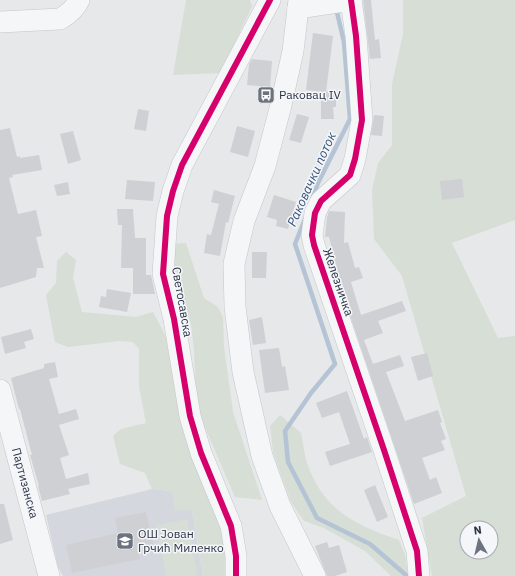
<svg xmlns="http://www.w3.org/2000/svg" width="515" height="576" font-family="'IBM Plex Sans',sans-serif">
	<style>
		.built { fill: #d4d7dd }
		.green { fill: #d6ded6; fill-rule: evenodd }
		.lines { fill: none; stroke-linecap: round; stroke-linejoin: round }
		.stream { stroke: #b4c4d5; stroke-width: 4.5 }
		.building { fill: #ced0d3 }
		.minor-casing { stroke: #c4c6c8; stroke-width: 22 }
		.minor { stroke: #f5f6f7; stroke-width: 21 }
		.cycleway-casing { stroke: #f4f6f9; stroke-width: 8 }
		.cycleway { stroke: #d6006c; stroke-width: 6 }
		.labels { text-anchor: middle; stroke-width: 3; stroke-linejoin: round; paint-order: stroke }
		.poi-label { font-size: 12px; fill: #2b3445; stroke: #f4f6f9; text-anchor: start }
		.street-label { font-size: 12px; fill: #2b3445; stroke: #f4f6f9 }
		.water-label { font-size: 13px; font-style: italic; fill: #34527a; stroke: #f4f6f9 }
	</style>
	<rect width="100%" height="100%" fill="#e6e8ea"/>
	<path class="built" d="M152 489 172 491 192 510 203 576H63L58 567 46 515Z"/>
	<g class="green">
		<path d="M186 0H250L252 6 221 73 173 75Z"/>
		<path d="M403 0H515V220L452 243 498 338 515 336V576H432L422 518 466 496 402 276 374 239 372 190 378 163 392 145V84L403 34ZM467 528H491V552H467Z"/>
		<path d="M186 243 204 298 218 307 223 317 224 347 233 412 262 500 235 497 200 416 195 380 194 350 191 324 169 260 173 244Z"/>
		<path d="M66 252 76 260 73 278 82 312 136 317 153 312 166 337 184 435 223 528 226 554 225 576H203L192 510 175 511 172 491 152 489 145 473 120 464 113 436 121 429 146 423 139 387V349L133 342 119 341 68 347 55 342 46 295 56 283 57 261Z"/>
		<path d="M280 415 301 433C303 442 304 453 307 463 323 510 355 525 399 540L405 555 408 576H391L365 551 324 528 304 521 291 502 273 452 270 426Z"/>
		<path d="M187 519 198 576H166L156 525Z"/>
	</g>
	<g class="lines">
		<g class="stream">
			<path d="M313 197 318 183 350 119 344 42 336 8"/>
			<path d="M305 219 295 244 335 364 311 393 285 431 288 462 317 518 370 544 407 576"/>
		</g>
	</g>
	<g class="building">
		<path d="M363 0H371L375 40 379 39 381 58 370 59Z"/>
		<path d="M313 33 333 36 326 92 336 91V107H333L334 119H321V92H323L306 90Z"/>
		<path d="M252 59 272 61 270 87 247 85 249 64Z"/>
		<path d="M138 109 149 111 146 131 134 129Z"/>
		<path d="M297 114 309 117 301 143 289 140Z"/>
		<path d="M374 115 384 116 382 136 371 135Z"/>
		<path d="M237 126 255 131 248 157 230 152Z"/>
		<path d="M10 128 17 157 20 156V158L39 155 42 170 12 175 13 177 9 178 18 214 36 210 42 236 36 237 44 268H37L36 277 0 288V130Z"/>
		<path d="M73 131 81 160 68 164 60 134Z"/>
		<path d="M462 179 464 197 442 200 440 181Z"/>
		<path d="M127 180 155 182 153 201 125 199Z"/>
		<path d="M68 182 70 194 57 196 54 185Z"/>
		<path d="M214 190 235 196 228 223 226 222 220 256 204 253 207 234 211 235 219 204 211 202Z"/>
		<path d="M274 195 296 202 288 229 276 226 277 220 267 217Z"/>
		<path d="M117 209H133L135 238H146V275H151L155 294H133V268H121L122 225H118Z"/>
		<path d="M329 211 345 212 344 243 348 242 355 268 359 267 363 278 351 282 361 315 402 301 406 311 378 321 383 333 364 340 373 364 400 355 404 366 386 372 405 421 438 410 442 422 440 423 446 439 441 441 445 450 422 458 430 480 436 477 442 493 414 504 336 274 338 273 329 237H325L327 217Z"/>
		<path d="M252 252H267L266 278H252Z"/>
		<path d="M107 289 131 293 127 312 99 307 101 296 106 297Z"/>
		<path d="M262 317 266 343 253 345 249 320Z"/>
		<path d="M31 329 34 339 24 342 26 348 5 354 1 337Z"/>
		<path d="M279 348 282 367 285 366 289 390 265 393 259 350Z"/>
		<path d="M427 353 433 376 418 381 411 357Z"/>
		<path d="M55 362 58 377 49 379 59 414 76 409 79 419 59 425 69 455 60 458 66 479 88 473 90 484 68 489 70 494 42 501 38 486H39L30 455H32L20 409H19L11 378 44 368V364Z"/>
		<path d="M347 391 364 439 367 437 372 452 330 466 325 452 350 444 339 412 322 418 316 403Z"/>
		<path d="M375 485 388 517 377 522 364 490Z"/>
		<path d="M0 504H4L13 540 0 544Z"/>
		<path d="M146 512 155 551 139 554 140 559 72 573 66 545 118 533 115 518Z"/>
		<path d="M327 542 329 548 339 545 347 572 335 576H327L315 546Z"/>
	</g>
	<g class="lines">
		<defs>
			<g id="minor">
				<path d="M299 0 293 51 281 105 265 166 244 221 234 264 235 307 243 372 262 456 280 506 315 576"/>
				<path d="M351 0 356 36 362 120 355 159 350 175 321 201 315 213 312 235 314 245 384 450 417 551 419 576"/>
				<path d="M298 8 351 0"/>
				<path d="M0 22 60 19C69 14 75 9 79 0"/>
				<path d="M0 390 49 576"/>
				<path d="M236 576V556L231 526 201 453 190 416 174 319 163 274 167 216 173 191 182 165 270 0"/>
			</g>
		</defs>
		<use href="#minor" class="minor-casing"/>
		<use href="#minor" class="minor"/>
		<defs>
			<g id="cycleway">
				<path d="M351 0 356 36 362 120 355 159 350 175 321 201 315 213 312 235 314 245 384 450 417 551 419 576"/>
				<path d="M236 576V556L231 526 201 453 190 416 174 319 163 274 167 216 173 191 182 165 270 0"/>
			</g>
		</defs>
		<use href="#cycleway" class="cycleway-casing"/>
		<use href="#cycleway" class="cycleway"/>
	</g>
	<defs>
		<symbol id="bus-square" viewBox="-11 -11 22 22"><rect x="-9" y="-9" width="18" height="18" rx="4" fill="#6c737f" stroke="#f4f6f9"/><path d="M-5-6H5V4H4V6H2V4H-2V6H-4V4H-5ZM-3.5-4V0h7V-4ZM-3.5 1.2v1.5H-2V1.2ZM2 1.2v1.5H3.5V1.2Z" fill="#fff"/></symbol>
		<symbol id="school-square" viewBox="-11 -11 22 22"><rect x="-9" y="-9" width="18" height="18" rx="4" fill="#6c737f" stroke="#f4f6f9"/><path d="M0-5L7-2L0 1L-7-2ZM-4 1L0 2.5L4 1V4Q0 6-4 4Z" fill="#fff"/></symbol>
	</defs>
	<g fill-rule="evenodd">
		<use href="#bus-square" x="256" y="85" width="20" height="20"/>
		<use href="#school-square" x="115" y="531" width="20" height="20"/>
	</g>
	<g class="labels">
		<g class="poi-label">
			<text x="279" y="99">Раковац IV</text>
			<text x="138" y="538">ОШ Јован<tspan x="138" dy="14">Грчић Миленко</tspan></text>
		</g>
		<g class="street-label">
			<text transform="translate(338 282) rotate(71)" y="4">Железничка</text>
			<text transform="translate(182 302) rotate(80)" y="4">Светосавска</text>
			<text transform="translate(25 483) rotate(75)" y="4">Партизанска</text>
		</g>
		<g class="water-label">
			<text transform="translate(311 179) rotate(-66)" y="5">Раковачки поток</text>
		</g>
	</g>
	<g transform="translate(479 540) rotate(352)"><circle r="19" fill="#f4f6f9" stroke="#a4a8b1"/>
	<path d="M0-3L7 15L0 10L-7 15Z" fill="#6c737f"/>
	<text y="-6" font-size="11" font-weight="bold" text-anchor="middle" fill="#2b3445">N</text>
	</g>
</svg>
